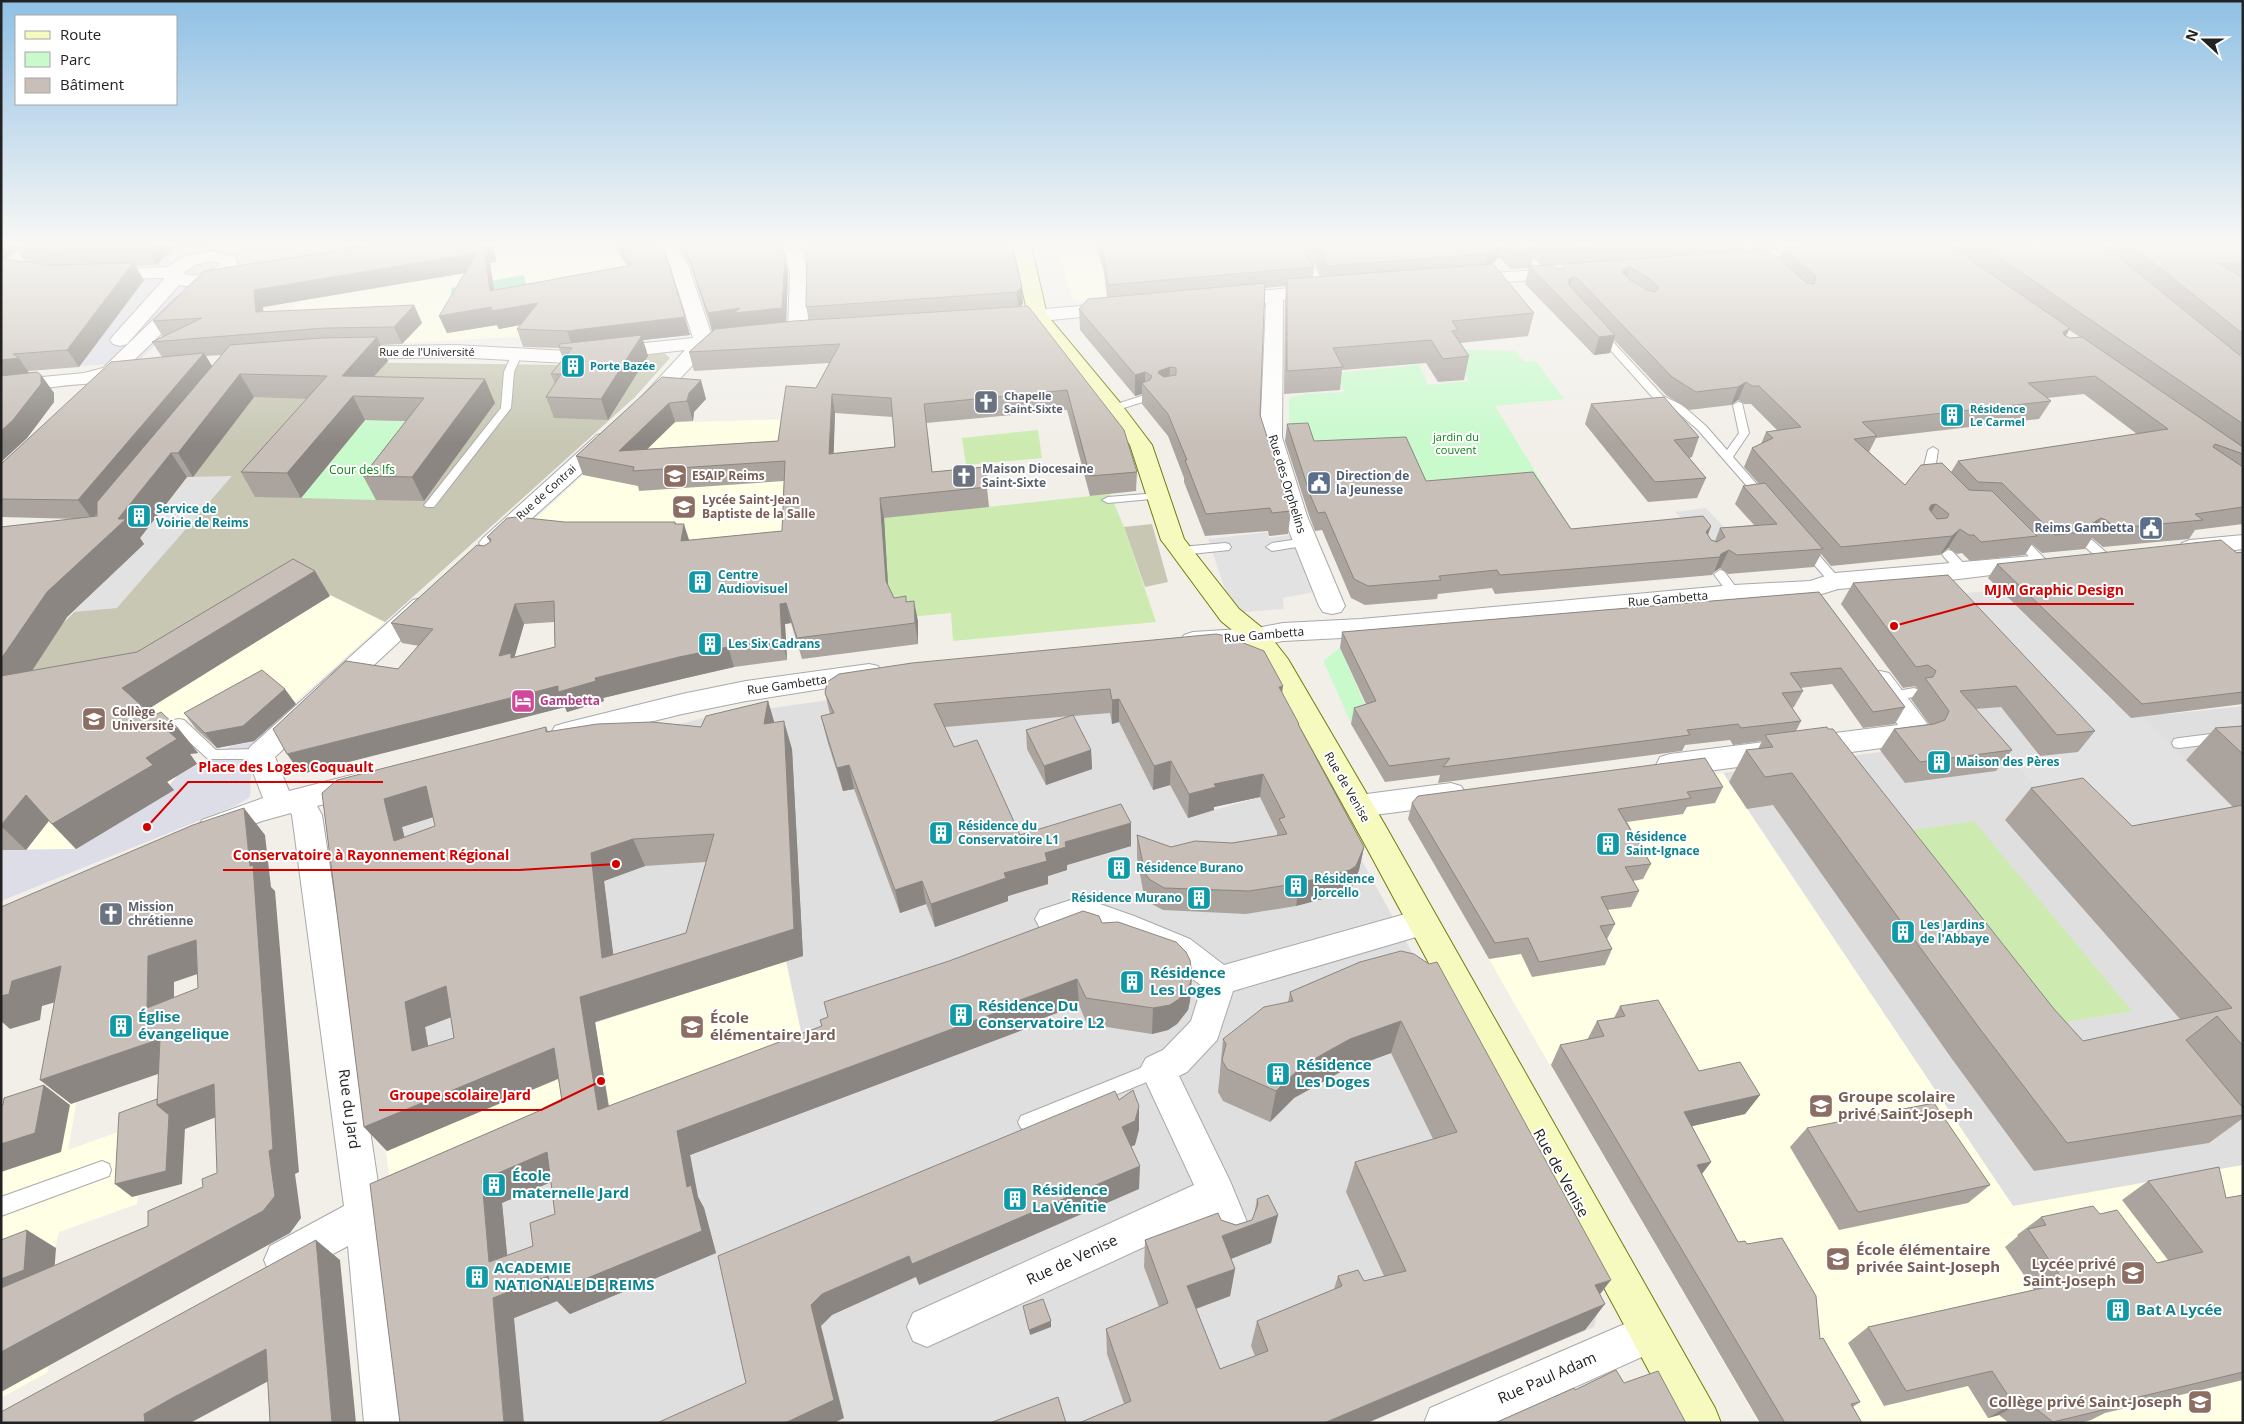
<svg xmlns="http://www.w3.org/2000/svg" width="2244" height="1424" font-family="'Open Sans',sans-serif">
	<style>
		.residential { fill: #e0dfdf }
		.education { fill: #ffffe5 }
		.construction { fill: #c7c7b4 }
		.grass { fill: #cdebb0 }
		.park { fill: #c8facc }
		.pitch { fill: #88e0be }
		.parking { fill: #e2e2e2 }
		.plaza { fill: #dddde8 }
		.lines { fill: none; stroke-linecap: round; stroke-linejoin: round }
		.lane-casing { stroke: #a9a9a9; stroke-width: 2 }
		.street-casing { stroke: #a9a9a9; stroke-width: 2 }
		.secondary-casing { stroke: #707d05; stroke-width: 2 }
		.lane { fill: #fff; fill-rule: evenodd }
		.street { fill: #fff; fill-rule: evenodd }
		.secondary { fill: #f7fabf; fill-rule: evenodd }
		.wall { fill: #aba49e; fill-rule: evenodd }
		.shaded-wall { fill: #8b8681 }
		.building { fill: #c7bfb8; stroke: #8b8681; fill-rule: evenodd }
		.labels { text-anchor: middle; stroke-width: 4; stroke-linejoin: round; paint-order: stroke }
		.far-street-label { font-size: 11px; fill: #222; stroke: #fff }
		.far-culture-label { font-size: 11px; font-weight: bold; fill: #0d838f; stroke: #fff; text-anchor: start }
		.far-worship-label { font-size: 11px; font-weight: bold; fill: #5b616d; stroke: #fff; text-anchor: start }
		.far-park-label { font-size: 11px; fill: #0c8416; stroke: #fff }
		.worship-label { font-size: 12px; font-weight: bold; fill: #5b616d; stroke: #fff; text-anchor: start }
		.park-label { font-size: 12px; fill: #0c8416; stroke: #fff }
		.education-label { font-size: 12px; font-weight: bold; fill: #785e54; stroke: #fff; text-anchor: start }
		.service-label { font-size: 12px; font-weight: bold; fill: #4e5e75; stroke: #fff; text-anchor: start }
		.street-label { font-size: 12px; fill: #222; stroke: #fff }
		.culture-label { font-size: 12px; font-weight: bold; fill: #0d838f; stroke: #fff; text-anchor: start }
		.hotel-label { font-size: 12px; font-weight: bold; fill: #b23c85; stroke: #fff; text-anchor: start }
		.near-culture-label { font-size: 15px; font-weight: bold; fill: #0d838f; stroke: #fff; text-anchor: start }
		.near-education-label { font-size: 15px; font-weight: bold; fill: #785e54; stroke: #fff; text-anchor: start }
		.near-street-label { font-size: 15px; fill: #222; stroke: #fff }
		.leader { fill: none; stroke: #d40000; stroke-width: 2 }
		.callout-dot { fill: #d40000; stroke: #fff; stroke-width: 2 }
		.callout-label { font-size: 14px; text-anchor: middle; font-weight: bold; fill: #d40000; stroke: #fff; stroke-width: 4; stroke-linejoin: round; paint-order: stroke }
	</style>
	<rect width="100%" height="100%" fill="#f2efe9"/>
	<g class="residential">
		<path d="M272 245H430L250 269Z"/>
		<path d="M1882 653 2169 714 2243 706V1165L2013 1207 1723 773 1955 742Z"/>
		<path d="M1214 658 1192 816 1261 797 1320 784 1517 1144 1600 1302 1594 1327 1368 1423H423L356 807 703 718 919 687Z"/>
	</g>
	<g class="education">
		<path d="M476 245H655L667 263 612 273 669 263 676 271 687 310 579 325 562 348 523 347 531 336 310 348 284 319 304 293Z"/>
		<path d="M1057 245H1092L1096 257H1100L1108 300 1084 302 1072 298Z"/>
		<path d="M792 419 817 558 515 538 640 422 656 423Z"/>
		<path d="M308 584 385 622 294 703 195 714 165 733 200 767 76 849 1 850V705Z"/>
		<path d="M1723 773 2013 1206 2243 1165V1423H1759L1597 1144 1659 1042 1549 1064 1489 959 1607 940 1566 795Z"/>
		<path d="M358 942 415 956 432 1076 786 961 803 1041 594 1163 459 1222 391 1190Z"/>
		<path d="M79 1087 68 1150 185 1108 182 1184 138 1195 137 1204 59 1232 55 1248 48 1372 1 1398V1113Z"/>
	</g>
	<g class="construction">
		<path d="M664 353 670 358 635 397 385 622 308 584 12 703 61 625 143 544 253 392 328 362 561 365Z"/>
		<path d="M1152 524 1168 582 1145 587 1124 527Z"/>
	</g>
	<g class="grass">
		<path d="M1038 430 1042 458 966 465 962 438Z"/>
		<path d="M1110 494 1124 527 1156 622 953 641 951 613 889 619 882 518Z"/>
		<path d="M1974 821 2132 1011 2048 1025 1899 832Z"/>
	</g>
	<g class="park">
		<path d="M1451 349 1515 351 1524 362 1536 361 1564 399 1495 406 1546 489 1423 499 1311 455 1307 435H1289V398L1306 394 1345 392 1335 373 1419 365 1428 385 1469 381Z"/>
		<path d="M365 420 435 422 376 500 301 498Z"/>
		<path d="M1340 648 1371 718 1351 723 1325 665 1324 660Z"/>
	</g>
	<path class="pitch" d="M524 275 529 300 453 314 451 288Z"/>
	<g class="parking">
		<path d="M232 476 117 608 74 612 143 544H135L187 477Z"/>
		<path d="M1706 508 1740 544 1702 554 1688 526 1675 512Z"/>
		<path d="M1268 532 1269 538 1291 535 1314 592 1283 598 1284 609 1233 613 1208 539Z"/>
		<path d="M2000 590 2130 718 2142 717 2243 818 2102 858 2011 760 2077 752 1935 596Z"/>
	</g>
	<g class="plaza">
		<path d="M273 245 250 269 214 288 142 358V362L80 366 142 282 172 249Z"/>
		<path d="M263 730 269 733 252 755 250 797 235 806 1 901V850L76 849 169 785 177 776 231 746 251 742Z"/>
	</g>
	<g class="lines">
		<defs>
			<g id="lane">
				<path d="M1294 245H1302L1328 291 1326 293H1320L1318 291Z"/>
				<path d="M1738 245H1747L1761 258 1754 260Z"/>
				<path d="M1533 259 1536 260 1547 275 1545 277H1539L1529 262Z"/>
				<path d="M1600 330 1603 331 1663 396 1682 405 1706 426 1727 450 1739 433 1733 405 1738 402 1742 403 1749 433 1733 457 1768 497 1770 499 1768 501H1760L1698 430 1674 409 1655 400 1597 335V331Z"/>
				<path d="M517 351 522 354 514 372 511 408 434 507H426L424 505 426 503 501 408 504 372 512 354Z"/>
				<path d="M1145 395 1150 398 1149 400 1114 411 1109 408 1110 406Z"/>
				<path d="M1933 447 1938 450 1935 470 1943 479 1937 482 1933 481 1923 470 1928 450Z"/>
				<path d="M1158 493 1162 494 1164 496 1162 498 1108 503 1102 500 1108 497Z"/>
				<path d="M2017 533 2021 534 2046 560 2048 563 2046 566H2038L2013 540 2011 537Z"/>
				<path d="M1305 538 1309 539 1311 542 1309 545 1272 551 1266 547 1272 543Z"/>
				<path d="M2088 539 2092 540 2108 554 2110 557 2108 560H2100L2084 546 2082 543 2084 540Z"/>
				<path d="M1225 543 1229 544 1231 547 1229 550 1181 555 1175 551 1181 547Z"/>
				<path d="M1806 544 1810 545 1839 578 1841 581 1839 584H1831L1802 551 1800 548Z"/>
				<path d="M1948 550 1952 551 1968 568 1970 571 1968 574H1960L1944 557 1942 554Z"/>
				<path d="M1720 570 1724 571 1738 590 1740 593 1738 596H1730L1716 577 1714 574Z"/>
				<path d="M1914 688 1919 690 1921 693 1919 696 1891 701 1886 699 1884 696 1886 693Z"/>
				<path d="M179 719 184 720 216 750 260 749 265 750 267 754 265 758 260 759H208L174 728 172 724 174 720Z"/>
				<path d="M2243 730V740L2179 748 2174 747 2172 743 2174 739 2179 738Z"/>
				<path d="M1158 1061 1164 1063 1167 1069 1164 1075 1027 1131 1021 1128 1018 1122 1021 1116Z"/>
				<path d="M102 1161 109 1164 111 1170 109 1176 1 1216V1197Z"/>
			</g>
			<g id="street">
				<path d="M22 245H41L14 273 8 274 2 273V265Z"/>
				<path d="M657 245H675L688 265 712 336 736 333 743 335 746 339 743 343 709 348 652 408 645 410 638 408 635 404 685 350 567 363 455 357 348 359 341 357 338 353 341 349 348 347 455 345 567 351 693 338 670 265Z"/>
				<path d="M783 245H801L808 274V332L805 336 798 338 791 336 788 332 790 274Z"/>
				<path d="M211 251 235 257 238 265C226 282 198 289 179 285L127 344 120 346 113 344 110 340 113 336 165 278 102 279 96 278 93 274 96 270 168 267 182 257ZM211 261 220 264C210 272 195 279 183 273L195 265Z"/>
				<path d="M1564 268 1570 269 1573 273 1570 277 1467 285 1461 284 1458 280 1461 276 1467 275Z"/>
				<path d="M1322 285 1329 287 1331 291 1329 295 1283 300 1282 437 1307 516 1345 606 1341 612 1332 614 1323 612 1319 606 1283 516 1260 437 1266 303 1228 306 1221 304 1219 300 1221 296 1228 294Z"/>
				<path d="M184 295 191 297 193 301 191 305 130 364 138 366 141 370 138 374C132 376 121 375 115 378 112 380 110 383 105 383 72 383 35 390 1 393V381L84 373 103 368 177 297Z"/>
				<path d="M1115 303 1122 305 1124 309 1122 313 1011 324 1004 322 1001 318 1004 314 1011 312Z"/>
				<path d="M605 433 613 435 616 440 613 445 499 548 491 550 483 548 479 543 483 538 597 435Z"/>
				<path d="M2243 535V549L2190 556 2182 553 2178 548 2182 543 2190 540Z"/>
				<path d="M2032 556 2041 559 2044 564 2041 569 1934 582 1838 589 1812 597 1734 601 1361 637 1283 641 1257 646 1193 650 1184 647 1180 641 1184 635 1193 632 1257 628 1283 623 1361 619 1734 585 1810 581 1835 573Z"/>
				<path d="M422 598 431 600 435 606 431 612 275 757 289 791 359 773 369 776 374 784 369 792 317 806 322 815 383 1216 406 1423H364L348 1246 284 1280 270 1274 264 1260 270 1246 344 1206 292 815 291 813 262 821 213 840 202 836 198 828 202 820 263 798 246 754 250 747 413 600Z"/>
				<path d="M869 664 878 666 882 673 878 680 746 701 682 714 565 743 555 740 551 733 555 726 565 723 682 694 746 681Z"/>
				<path d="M1880 671 1889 673 1929 726 1933 733 1929 740 1919 743 1670 776 1660 773 1656 765 1660 757 1670 754 1898 725 1867 680 1871 673Z"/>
				<path d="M1451 783 1461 786 1466 794 1461 802 1451 805 1359 817 1349 814 1344 806 1349 798 1359 795Z"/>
				<path d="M1080 897 1134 916 1190 939 1224 965 1423 909 1434 913 1439 922 1434 931 1423 935 1233 991 1217 1040 1187 1072 1179 1076 1230 1181 1251 1232 1246 1246 1232 1251 1218 1246 1207 1218 927 1347 913 1341 907 1327 913 1313 1194 1185 1140 1069 1146 1058 1163 1050 1191 1021 1202 986 1166 959 1112 934 1080 923 1051 932 1040 928 1035 919 1040 910Z"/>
				<path d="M1650 1313 1664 1319 1670 1333 1664 1347 1495 1423H1424L1430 1408Z"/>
			</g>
			<path id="secondary" d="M1013 245H1031L1047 315 1121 404 1152 445 1184 539 1239 609 1266 631 1288 659 1385 825 1715 1408 1721 1423H1677L1363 841 1269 671 1248 643 1221 621 1165 545 1161 540 1130 445 1107 412 1028 316Z"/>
		</defs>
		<use href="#lane" class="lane-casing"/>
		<use href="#street" class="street-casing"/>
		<use href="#secondary" class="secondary-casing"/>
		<use href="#lane" class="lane"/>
		<use href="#street" class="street"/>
		<use href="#secondary" class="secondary"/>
	</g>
	<g class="wall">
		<path d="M1 245H258L172 249 157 265 135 266 144 280 79 367 28 371 29 373 41 375 54 393V402L27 438 1 462ZM16 249 25 262 5 259Z"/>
		<path d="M613 245H661L690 335 643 340 648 356 608 420 554 418 546 397 555 384 551 374 563 359 559 348 523 347 517 329 520 325 499 329 497 325 447 333 439 316 465 273 263 307V312L414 305 422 323 402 344 381 345 388 361 374 376 495 403 424 501 376 500 363 476 406 421 365 420 301 498 255 497 241 472 307 399 254 397 193 477H187L140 538 144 544 67 617 32 671 137 652 330 596 146 710 153 716 178 728 198 753 190 754 197 764 167 782 174 790 76 849 49 821 26 850H1V527L78 519 1 517V464L162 357 152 342 163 337 153 321 494 248 496 262 490 263 494 290 627 266ZM222 355 212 366 206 356Z"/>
		<path d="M677 245H782L788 274 786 322 809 320 806 307 807 260 803 245H1012L1022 287 1023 304 1021 306 1137 472 1136 491 1090 496 1067 410 926 423 932 472 985 467 989 507 884 518 888 586 894 598 907 602 918 621V644L802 659 791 623 785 624 787 660 734 667 686 678 603 698 604 701 567 712 565 707 301 774 419 646 402 643 391 623 484 546 490 542 487 537 565 522H675L676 524 689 540 782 531 784 481 639 491 638 486 583 475 576 456 662 377 706 399 694 412 693 421 675 422 647 449 778 441 816 388 829 363 694 371 689 352 712 331 690 264ZM835 413 893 417 895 447 833 454ZM554 622 555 647 514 657 524 624Z"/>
		<path d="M1096 245H1302L1314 267 1313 277H1322L1304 245H1746L1744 251 1755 250 1750 245H1780L1778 250H1770L1779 258 1783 248 1791 247 1789 245H2243V355H2239L2243 358V524L2195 530 2189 539 2103 547 2092 538 2085 549 2042 553 2032 544 2025 555 1970 561 1962 553 1957 554 1948 548 1940 555 1831 566 1821 554 1814 567 1728 574 1720 568 1714 572 1712 575 1495 594 1492 588 1438 594 1437 599 1365 605 1351 598 1322 530 1315 531 1309 515 1285 441 1287 424 1314 441 1426 481 1571 529 1711 526 1708 535 1711 540 1715 541 1720 528 1754 525 1735 504 1743 486 1759 484 1744 467 1752 448 1761 444 1766 432 1777 430 1751 404H1744L1738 400 1731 405 1689 410 1666 395 1614 340 1610 353 1594 355 1525 284 1529 268 1511 269 1499 257 1492 264 1534 313 1528 336 1460 343 1469 356 1464 380 1438 382 1426 363 1342 370 1340 390 1284 394 1285 302 1286 286 1265 288 1260 415 1291 511 1288 534 1269 536 1268 531 1205 536 1184 482V478L1168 436 1142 404V394L1135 396 1080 330 1079 309 1107 298 1104 272ZM1533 257H1534L1542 266H1531ZM1565 265 1563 269H1556L1553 266ZM2069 330 2080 337 2070 338 2066 336ZM2084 394 2137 434 1958 461 1951 472 1905 485 1869 452 1876 438 2039 419 2051 401 2047 398Z"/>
		<path d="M1591 404 1699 437 1692 457 1689 458 1706 478 1697 498 1648 502 1585 424Z"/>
		<path d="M2243 552V704L2131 718 1988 578 1997 564Z"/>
		<path d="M1853 583 2095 731 2078 752 2040 756 2001 707 1976 709 2012 750 1996 771 1905 783 1880 750 1894 729 1929 724 1911 699 1918 689 1915 686 1903 688 1841 604Z"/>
		<path d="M1819 592 1905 707 1895 724 1863 728 1832 684 1800 688 1803 691 1794 707 1792 708 1801 721 1796 731 2083 1041 2180 1019 2005 820 2031 788 2132 826 2233 807 2186 760 2215 728 2243 726V1121L2242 1119 2209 1143 2034 1171 1952 1059 1773 805 1747 809 1729 782 1746 750 1758 749 1762 741 1733 745 1730 740 1685 745 1682 751 1438 783 1440 775 1385 782 1351 724 1354 708 1366 704 1340 648 1342 632Z"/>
		<path d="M827 682 1282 693 1299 724V727L1364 847 1359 870 1351 889 1345 893 1296 906 1246 914 1163 910 1148 902 1144 896 1137 858V835L1171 847 1232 843 1277 836V832L1260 797 1214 807V810L1188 818 1170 785 1153 790 1119 722 1112 724 1110 713 1073 716 1091 750 1092 769 1046 785 1027 749 1026 730 1071 716 945 727 954 747 1020 835 1131 846 1067 865V870L1048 876V884L1008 896V901L935 927 926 904 900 913 854 789 843 791 827 740 821 716 830 714 825 693Z"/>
		<path d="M768 701 774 722 792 749 803 956 595 1022 609 1106 1102 923 1192 975 1190 1001 1188 1010 1177 1024 1168 1030 1152 1034 1087 1024 1079 1005 1024 1025 1025 1029 690 1155 698 1197 704 1208 716 1253 570 1314 557 1301 514 1318 370 1184 562 1101 558 1078 387 1151 364 1127 322 793 546 727 548 731 701 727ZM433 817 435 826 404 837 402 827ZM706 862 686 933 613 955 604 881 645 866ZM451 1017 454 1038 428 1046 425 1027ZM551 1182 555 1214 533 1246 507 1256 502 1203Z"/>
		<path d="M296 704 254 741 217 748 196 729 184 713Z"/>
		<path d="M1723 787 1715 803 1687 807 1683 814 1627 822 1651 864 1643 879 1633 881 1639 891 1631 907 1607 910 1615 924 1607 939 1612 949 1605 965 1532 977 1521 954 1489 959 1408 819 1412 803Z"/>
		<path d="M1360 962 1600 1294 1585 1330 1124 1404 1107 1354 1106 1329 1159 1307 1144 1267 1145 1240 1221 1220 1236 1225 1252 1220 1254 1215 1257 1199 1278 1215 1271 1243 1231 1259 1235 1269 1230 1296 1196 1309 1220 1369 1255 1356 1251 1346 1257 1321 1334 1289 1338 1276 1364 1281 1384 1276 1346 1192 1355 1162 1433 1139 1391 1053 1342 1071 1316 1086 1294 1098 1270 1122 1223 1101 1218 1092 1220 1073V1071L1223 1039 1288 1002 1290 992Z"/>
		<path d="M1620 1006 1699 1071 1760 1095 1745 1114 1692 1126 1711 1162 1702 1174 1738 1242 1747 1244 1820 1339 1860 1402 1853 1407 1862 1423H1760L1551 1065 1560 1045 1587 1040 1597 1021 1614 1018Z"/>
		<path d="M1807 1128 1990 1185 1968 1203 1839 1230 1790 1147Z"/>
		<path d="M2148 1181 2226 1198 2243 1195V1380L2105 1413 2091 1420 2081 1423H2009L1999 1415 1988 1418 1968 1386 1884 1406 1848 1343 1868 1327 2034 1290 2005 1247 2018 1236 2017 1235 2041 1217 2100 1214 2157 1263 2168 1260 2122 1200Z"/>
	</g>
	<g class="shaded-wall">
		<path d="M1 245H20L15 247 16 249 3 261H1Z"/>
		<path d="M151 245H170L172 249 157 265 147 248Z"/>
		<path d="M346 245H403L350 253Z"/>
		<path d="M489 245H510L494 248 496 262 490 263 497 308 490 291 484 246Z"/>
		<path d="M1498 245H1502L1499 257 1483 271 1487 254Z"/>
		<path d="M1531 245H1537L1533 257 1535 251Z"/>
		<path d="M477 253 483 270 263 307 265 330 256 312 254 290Z"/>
		<path d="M785 257 788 274 786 325 738 330 737 326 712 331 708 313Z"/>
		<path d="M133 263 144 280 79 367 67 350Z"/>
		<path d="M1630 267 1625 284 1618 287 1623 270Z"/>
		<path d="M1573 277 1568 294 1569 279Z"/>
		<path d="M1022 287 1023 304 1018 309 1017 292Z"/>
		<path d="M538 303 544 320 499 329 497 325 447 333 439 316 491 307Z"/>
		<path d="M414 305 422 323 402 344 394 327Z"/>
		<path d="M685 317 690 335 643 340 648 356 608 420 601 399 573 348 567 331Z"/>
		<path d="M2070 328 2060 346 2063 332Z"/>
		<path d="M1615 335 1610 353 1594 355 1599 337Z"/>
		<path d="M377 337 388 361 356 396H353L365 420 301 498 287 473 342 376Z"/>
		<path d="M204 353 215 371 92 519 78 500Z"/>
		<path d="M19 358 31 376 1 380V360Z"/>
		<path d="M1170 367 1169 388 1158 373 1159 371Z"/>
		<path d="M1145 372V386L1142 383V394L1135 396V375Z"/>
		<path d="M240 374 254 397 193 477 178 453Z"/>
		<path d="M41 375 54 393V402L27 438 1 462V431Z"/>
		<path d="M485 379 495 403 424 501 412 477Z"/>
		<path d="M701 380 706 399 694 412 693 421 687 401 689 393Z"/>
		<path d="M1746 382 1738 400 1731 405 1738 387Z"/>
		<path d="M832 394 835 413 833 474 829 454Z"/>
		<path d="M669 403 675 422 630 466 619 451Z"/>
		<path d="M171 453 187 477 140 538 144 544 67 617 11 703 1 692V659L47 592 118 519Z"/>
		<path d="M880 498 884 518 889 601 886 581Z"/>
		<path d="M1936 504 1926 522 1920 524 1931 505Z"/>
		<path d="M2101 518 2092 531 2093 523Z"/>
		<path d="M684 524 690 543 681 541Z"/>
		<path d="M1711 526 1704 544 1706 532Z"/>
		<path d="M1960 529 1948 548 1940 555 1952 536Z"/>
		<path d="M1729 550 1720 568 1714 572 1721 554Z"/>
		<path d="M315 571 330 596 142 713 122 688Z"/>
		<path d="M914 601 918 621V644L915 623Z"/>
		<path d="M786 603 791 623 785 624 787 660 782 640 780 604Z"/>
		<path d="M515 604 524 624 514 659 499 656Z"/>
		<path d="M728 647 734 667 686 678 603 698 604 701 567 712 565 707 301 774 287 754 558 686 595 678 679 657Z"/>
		<path d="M1283 686 1280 710 1279 687Z"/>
		<path d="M285 689 296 704 254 741 217 748 205 733Z"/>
		<path d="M1119 699V722L1112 724V700Z"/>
		<path d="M768 701 776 728 764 724Z"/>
		<path d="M784 721 792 749 803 956 595 1022 613 1135 598 1110 580 997 794 929Z"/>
		<path d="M178 728 198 753 190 754 197 764 167 782 174 790 76 849 52 824 146 758 167 730Z"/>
		<path d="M1091 750 1092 769 1046 785 1044 766Z"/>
		<path d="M1171 761 1170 785 1153 790 1154 766Z"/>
		<path d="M849 765 854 789 843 791 837 768Z"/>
		<path d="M1263 774 1260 797 1214 807V810L1188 818 1189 794 1214 784Z"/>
		<path d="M426 786 443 814 402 827 412 868 394 841 384 799Z"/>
		<path d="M26 795 50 819 26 850 1 826Z"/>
		<path d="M244 808 265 835 271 887 275 891 299 1172 295 1174 301 1218 290 1233 1 1392V1352L269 1151 250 866Z"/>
		<path d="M1131 823V846L1067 865V870L1048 876V884L1008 896V901L935 927 931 904 1004 873 1045 853 1065 842Z"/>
		<path d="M633 839 645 866 604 881 617 984 602 958 591 853Z"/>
		<path d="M1364 847 1359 870 1351 889 1345 893 1296 906 1300 883Z"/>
		<path d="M922 881 926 904 900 913 895 890Z"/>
		<path d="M196 940 221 966 174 982V1033L147 1008 148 956Z"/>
		<path d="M61 966 90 992 42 1006 40 1020 10 1029 1 1021V996L12 981Z"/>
		<path d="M1192 975 1190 1001 1188 1010 1177 1024 1168 1030 1152 1034 1153 1008Z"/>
		<path d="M1077 979 1079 1005 1024 1025 1025 1029 690 1155 698 1197 704 1208 716 1253 570 1314 557 1301 514 1318 524 1423H504L493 1298 548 1276 687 1187 677 1131 1020 1000Z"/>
		<path d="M446 986 465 1012 425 1027 433 1076 412 1051 405 1002Z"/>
		<path d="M1401 1021 1391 1053 1342 1071 1294 1098 1270 1122 1276 1091 1301 1067 1350 1039Z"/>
		<path d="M160 1039 187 1064 71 1104 40 1080Z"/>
		<path d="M554 1048 570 1074 387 1151 364 1127Z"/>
		<path d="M214 1084 240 1108 185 1129V1128L182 1184 132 1197 115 1184 157 1105Z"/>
		<path d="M44 1085 70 1105 61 1152 1 1172V1144Z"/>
		<path d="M1760 1095 1745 1114 1671 1131 1684 1112Z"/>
		<path d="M1139 1106V1130L1135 1145 1122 1151V1127Z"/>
		<path d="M547 1152 565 1176 502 1203 510 1284 489 1262 482 1180Z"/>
		<path d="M1711 1162 1697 1180V1165Z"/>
		<path d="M1140 1166 1139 1189 919 1285 916 1277 832 1315 821 1326 844 1418 834 1423H785L811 1305 822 1294 909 1256Z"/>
		<path d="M1278 1215 1271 1243 1218 1264 1222 1236Z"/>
		<path d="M27 1230 56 1248 53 1288 1 1308V1279Z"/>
		<path d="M316 1240 340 1260 356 1423H332Z"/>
		<path d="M1235 1269 1230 1296 1184 1313 1187 1286Z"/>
		<path d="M1611 1280 1590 1307 1595 1285Z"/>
		<path d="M1605 1304 1585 1330 1367 1423H1324Z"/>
		<path d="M1051 1321V1327L1030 1335 1029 1330Z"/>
		<path d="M266 1349 293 1368 190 1423H145L144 1414 174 1397Z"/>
		<path d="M2025 1400 1999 1415 1988 1418 2013 1403Z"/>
	</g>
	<g class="building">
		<path d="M16 245H151L147 248 52 251 15 247Z"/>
		<path d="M376 245H489L484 246 490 291 632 265 619 245H661L664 249 685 317 567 331 517 329 538 303 492 311 491 307 439 316 477 253 254 290 256 312 414 305 394 327 324 328 152 342 202 318 153 321 204 271Z"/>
		<path d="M684 245H782L785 257 782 308 734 313 740 308 708 313Z"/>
		<path d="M804 245H1012L1022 287 1017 292 806 307 807 257Z"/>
		<path d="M1100 245H1302L1314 267 1108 285 1104 255Z"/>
		<path d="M1316 245H1498L1487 254 1328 266Z"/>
		<path d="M1507 245H1531L1535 251 1515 252Z"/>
		<path d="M1542 245H1618L1548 250Z"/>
		<path d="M1819 245H1949L2070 328 2063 332 2064 335 2070 338 2082 337 2243 447V454L2215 444 2213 447 2243 467V507L2195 514 2203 520 2116 528 2106 520 2101 518 2093 523 2098 530 2055 535 2002 483 1978 482 1958 461 2168 429 2095 376 2028 383 2051 401 1862 422 1877 436 1854 439 1905 485 1921 465 1942 463 1969 490 1992 491 2037 536 1981 542 1974 535H1969L1960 529 1952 536 1841 547 1752 448 1773 438 1766 432 1801 427 1759 386H1752L1746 382 1738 387 1696 392 1672 377 1578 279 1573 277 1569 279V285L1615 335 1599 337 1529 266 1552 265 1556 269H1563L1566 264 1768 249 1807 283 1814 284 1816 276 1783 248ZM1630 267 1650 279 1659 288 1655 292 1647 290 1629 279 1623 273V270ZM1936 504 1949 514 1947 518 1937 519 1929 509 1931 505Z"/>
		<path d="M1981 245H2104L2243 358V424Z"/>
		<path d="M2131 245H2243V262L2218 263 2243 278V334Z"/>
		<path d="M1 259 52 265 133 263 67 350 13 354 19 358 1 360Z"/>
		<path d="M1493 264 1534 313 1452 321 1458 330 1452 331 1469 356 1443 359 1431 340 1333 348 1343 367 1287 371V279Z"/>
		<path d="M1265 283 1260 415 1291 511 1272 513 1270 508 1206 514 1185 460H1187L1168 414 1142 383 1150 380 1152 376 1145 372 1135 375 1079 309 1088 299ZM1170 367 1176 368V375L1164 377 1158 373 1159 371Z"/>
		<path d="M1028 306 1124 430 1137 472 1090 476 1067 390 924 404 932 472 985 467 987 487 880 498 886 581 894 598 906 596V602L914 601 915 623 797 638 786 603 780 604 782 640 728 647 679 657 595 678 596 681 558 692V686L287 754 273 729 346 661 398 669 433 629 391 623 477 545 484 546 490 542 491 539 487 537 507 518 517 517 565 522H675V524H684L681 541 782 531 785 461 633 471 634 467 576 456 662 377 701 380 689 393 687 401 669 403 619 451 778 441 786 386 816 388 840 344 689 352 715 329 794 321ZM832 394 891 398 895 447 829 454ZM554 601 555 647 511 658V653L499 656 515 604Z"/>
		<path d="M642 335 601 399 546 397 561 374H551L572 348 559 347 560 344Z"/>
		<path d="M377 337 342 376 485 379 412 477 363 476 424 398 353 396 287 473 241 472 327 376 240 374 178 453H171L118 519H126L47 592 1 659V527L97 516V502L230 345 321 338Z"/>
		<path d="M204 353 78 500 1 499V464L111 362Z"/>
		<path d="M37 372 41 375V384L13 420 1 431V376Z"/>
		<path d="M1664 397 1699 437 1674 440 1706 478 1655 482 1591 404Z"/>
		<path d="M1308 423 1314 441 1406 437 1426 481 1533 472 1571 529 1703 516 1711 526 1706 532 1711 540 1717 542 1725 537 1720 528 1777 524 1743 486 1765 483 1823 549 1737 555 1729 550 1721 554 1720 557 1500 575 1497 570 1439 576 1441 580 1368 586 1354 579 1325 512 1318 513 1311 497 1287 424Z"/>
		<path d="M2221 540 2237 553 2243 552V692L2142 704 1997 564Z"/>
		<path d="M293 559 315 571 122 688 153 716 161 712 178 728 167 730 177 739 146 758 153 765 52 824 26 795 1 825V676L137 652Z"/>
		<path d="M1948 575 2095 731 2057 735 2016 686 1960 691 2012 750 1920 762 1894 729 1934 724 1945 720 1949 711 1925 678 1933 677 1936 671 1928 665 1916 667 1853 583Z"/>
		<path d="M1819 592 1905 707 1873 712 1841 668 1790 673 1803 691 1782 693 1801 721 1741 728 1738 724 1687 730 1690 735 1443 767 1450 758 1389 766 1354 708 1376 701 1342 632Z"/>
		<path d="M1216 634 1226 636 1264 651 1283 686 1279 687 1299 724H1298L1364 847 1356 866 1350 870 1300 883 1249 891 1164 888 1149 879 1145 873 1137 835 1171 847 1195 841 1232 843 1287 834 1279 819 1285 817 1263 774 1214 784 1216 787 1189 794 1171 761 1154 766 1119 699 1112 700 1110 689 934 704 954 747 977 740 1020 835 1121 804 1131 823 1065 842 1066 847 1045 853 1047 861 1004 873 1006 878 931 904 922 881 895 890 849 765 837 768 821 716 834 713 825 693 827 682 839 674 912 663Z"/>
		<path d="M262 670 285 689 243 726 205 733 184 713Z"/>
		<path d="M768 701 764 724 784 721 794 929 580 997 598 1110 822 1026 820 1020 828 1017 824 1002 949 961 1083 911 1099 916 1102 923 1118 922 1176 942 1186 952 1190 960 1192 975 1190 984 1179 999 1170 1005 1153 1008 1086 998 1077 979 1020 1000 1022 1003 677 1131 687 1187 691 1185 702 1231 551 1293 548 1276 493 1298 504 1423H400L370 1184 562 1101 554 1048 364 1127 322 793 337 780 546 727V732L597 724 652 722 701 727 706 716ZM426 786 435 826 394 841 384 799ZM714 834 686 933 602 958 591 853 633 839ZM446 986 454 1038 412 1051 405 1002ZM547 1152 555 1214 530 1223 533 1246 489 1262 482 1180Z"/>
		<path d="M1073 715 1091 750 1044 766 1026 730Z"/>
		<path d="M2243 726V754L2215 728Z"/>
		<path d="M1827 727 1828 729H1833L2054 1009 2083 1041 2232 1008 2031 788 2083 778 2132 826 2243 805V1046L2217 1016 2186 1040 2243 1108V1115L2067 1143 1980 1029 1792 773 1765 777 1746 750 1773 747 1765 735Z"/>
		<path d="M1705 758 1723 787 1687 792 1691 798 1618 809 1651 864 1625 867 1639 891 1601 897 1615 924 1600 926 1612 949 1539 962 1528 938 1495 943 1412 803 1418 796Z"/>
		<path d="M244 808 250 866 253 865 273 1149 269 1151 275 1196 263 1211 1 1352V1288L148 1226V1211L203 1187 202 1179 217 1173 214 1084 157 1105 160 1039 40 1080 61 966 12 981 9 994 1 996V907L193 825ZM196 940 198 988 147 1008 148 956Z"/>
		<path d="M1401 951 1414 954 1429 964 1437 962 1611 1280 1595 1285 1605 1304 1324 1423H1079L1131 1401 1106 1329 1168 1303 1145 1240 1218 1213 1221 1220 1236 1225 1252 1220 1258 1204 1257 1199 1268 1195 1278 1215 1222 1236 1235 1269 1187 1286 1220 1369 1268 1351 1257 1321 1342 1286 1338 1276 1358 1270 1364 1281 1406 1271 1355 1162 1457 1132 1401 1021 1350 1039 1323 1054 1301 1067 1276 1091 1227 1069 1222 1060 1226 1044 1223 1039 1264 1007 1293 1001 1290 992 1360 962Z"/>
		<path d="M1658 1000 1699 1071 1740 1062 1760 1095 1684 1112 1711 1162 1697 1165 1738 1242 1745 1241 1747 1244 1782 1238 1816 1296 1820 1339 1823 1338 1860 1402 1851 1404 1862 1423H1785L1560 1045 1604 1036 1597 1021 1625 1016 1620 1006Z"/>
		<path d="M44 1085 35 1133 1 1144V1105H3L4 1098Z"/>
		<path d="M1133 1090 1139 1106 1135 1121 1122 1127 1140 1166 912 1264 909 1256 822 1294 811 1305 834 1400 785 1423H657L746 1383 718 1256 1115 1091 1119 1100Z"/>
		<path d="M157 1099V1105L169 1115 166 1171 115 1184 119 1113Z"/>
		<path d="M1934 1103 1990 1185 1858 1212 1807 1128Z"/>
		<path d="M2219 1167 2226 1198 2243 1195V1372L2118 1402 2119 1406 2053 1422 2025 1400 2013 1403 1992 1371 1906 1391 1868 1327 2065 1283 2028 1229 2046 1225 2041 1217 2093 1206 2100 1214 2117 1210 2157 1263 2203 1252 2148 1181Z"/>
		<path d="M27 1230 24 1270 1 1279V1240Z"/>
		<path d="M316 1240 332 1423H268L270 1422 266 1349 174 1397 144 1414 145 1423H1V1412Z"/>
		<path d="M1043 1299 1051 1321 1029 1330 1023 1306Z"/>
		<path d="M1616 1370 1624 1383 1658 1371 1686 1423H1495L1574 1388 1575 1390Z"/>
		<path d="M1058 1397 1066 1423H990Z"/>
	</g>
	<linearGradient id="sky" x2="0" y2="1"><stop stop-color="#8fc0e4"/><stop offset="0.55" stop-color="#f9f8f5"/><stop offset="1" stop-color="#f9f8f5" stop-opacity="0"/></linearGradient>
	<rect width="2244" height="444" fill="url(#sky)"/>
	<defs>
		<symbol id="building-square" viewBox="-11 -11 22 22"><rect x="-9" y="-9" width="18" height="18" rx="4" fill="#0f9aa8" stroke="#fff"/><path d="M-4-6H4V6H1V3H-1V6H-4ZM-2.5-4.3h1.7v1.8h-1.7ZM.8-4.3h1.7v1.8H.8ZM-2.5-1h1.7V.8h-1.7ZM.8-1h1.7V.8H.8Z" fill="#fff"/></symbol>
		<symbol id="church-square" viewBox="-11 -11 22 22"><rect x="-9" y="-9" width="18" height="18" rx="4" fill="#6b7280" stroke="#fff"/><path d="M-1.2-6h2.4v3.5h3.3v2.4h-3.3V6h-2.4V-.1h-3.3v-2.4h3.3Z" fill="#fff"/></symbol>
		<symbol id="university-square" viewBox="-11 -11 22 22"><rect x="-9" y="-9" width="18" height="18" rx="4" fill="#8d6e63" stroke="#fff"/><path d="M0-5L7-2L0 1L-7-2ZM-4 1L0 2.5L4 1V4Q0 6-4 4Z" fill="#fff"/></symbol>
		<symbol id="civic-square" viewBox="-11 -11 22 22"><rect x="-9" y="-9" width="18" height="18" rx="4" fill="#5c6f8a" stroke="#fff"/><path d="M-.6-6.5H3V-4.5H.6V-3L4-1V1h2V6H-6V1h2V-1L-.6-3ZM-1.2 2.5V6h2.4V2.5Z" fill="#fff"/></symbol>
		<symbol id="school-square" viewBox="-11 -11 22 22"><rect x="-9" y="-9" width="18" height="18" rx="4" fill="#8d6e63" stroke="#fff"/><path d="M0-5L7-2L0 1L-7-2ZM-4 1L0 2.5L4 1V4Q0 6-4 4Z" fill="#fff"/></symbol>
		<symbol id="hotel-square" viewBox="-11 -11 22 22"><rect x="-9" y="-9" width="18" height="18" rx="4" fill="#d1479c" stroke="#fff"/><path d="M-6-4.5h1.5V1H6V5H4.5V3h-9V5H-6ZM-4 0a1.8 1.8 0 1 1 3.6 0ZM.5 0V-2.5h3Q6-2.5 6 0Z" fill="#fff"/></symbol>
	</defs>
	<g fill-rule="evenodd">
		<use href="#building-square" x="559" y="352" width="28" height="28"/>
		<use href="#church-square" x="972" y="388" width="28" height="28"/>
		<use href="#building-square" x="1938" y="401" width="28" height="28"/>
		<use href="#university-square" x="661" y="462" width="28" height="28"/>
		<use href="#church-square" x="950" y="462" width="28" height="28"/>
		<use href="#civic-square" x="1305" y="469" width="28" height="28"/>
		<use href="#school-square" x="670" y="493" width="28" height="28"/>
		<use href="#building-square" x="125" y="502" width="28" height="28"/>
		<use href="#civic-square" x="2137" y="514" width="28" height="28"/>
		<use href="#building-square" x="686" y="568" width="28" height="28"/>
		<use href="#building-square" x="696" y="630" width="28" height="28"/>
		<use href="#hotel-square" x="509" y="687" width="28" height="28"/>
		<use href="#school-square" x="80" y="705" width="28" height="28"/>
		<use href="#building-square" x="1925" y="748" width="28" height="28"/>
		<use href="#building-square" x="927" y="819" width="28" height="28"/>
		<use href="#building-square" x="1594" y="830" width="28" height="28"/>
		<use href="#building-square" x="1105" y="854" width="28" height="28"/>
		<use href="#building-square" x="1282" y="872" width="28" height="28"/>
		<use href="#building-square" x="1185" y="884" width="28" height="28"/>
		<use href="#church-square" x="97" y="900" width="28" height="28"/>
		<use href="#building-square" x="1889" y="918" width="28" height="28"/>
		<use href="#building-square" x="1118" y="968" width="28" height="28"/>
		<use href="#building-square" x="947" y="1001" width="28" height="28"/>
		<use href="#building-square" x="107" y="1012" width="28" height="28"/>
		<use href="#school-square" x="678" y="1013" width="28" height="28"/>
		<use href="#building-square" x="1264" y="1060" width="28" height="28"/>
		<use href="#school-square" x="1807" y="1092" width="28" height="28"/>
		<use href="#building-square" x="480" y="1171" width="28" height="28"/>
		<use href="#building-square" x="1001" y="1185" width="28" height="28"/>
		<use href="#school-square" x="1824" y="1245" width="28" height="28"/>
		<use href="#school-square" x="2119" y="1259" width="28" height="28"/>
		<use href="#building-square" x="463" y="1263" width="28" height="28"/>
		<use href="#building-square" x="2104" y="1296" width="28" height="28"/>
		<use href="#school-square" x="2186" y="1388" width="28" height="28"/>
	</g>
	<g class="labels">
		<g class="far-street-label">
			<text x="427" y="356">Rue de l'Université</text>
			<text transform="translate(546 492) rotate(-42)" y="4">Rue de Contrai</text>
		</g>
		<g class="far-culture-label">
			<text x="590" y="370">Porte Bazée</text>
			<text x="1970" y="413">Résidence<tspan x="1970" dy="13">Le Carmel</tspan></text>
		</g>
		<g class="far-worship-label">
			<text x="1004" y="400">Chapelle<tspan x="1004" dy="13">Saint-Sixte</tspan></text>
		</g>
		<g class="far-park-label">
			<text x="1456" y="441">jardin du<tspan x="1456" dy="13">couvent</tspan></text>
		</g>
		<g class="worship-label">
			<text x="982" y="473">Maison Diocesaine<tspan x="982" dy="14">Saint-Sixte</tspan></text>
			<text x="128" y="911">Mission<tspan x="128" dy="14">chrétienne</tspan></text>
		</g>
		<g class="park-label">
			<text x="362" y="474">Cour des Ifs</text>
		</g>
		<g class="education-label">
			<text x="692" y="480">ESAIP Reims</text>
			<text x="702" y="504">Lycée Saint-Jean<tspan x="702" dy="14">Baptiste de la Salle</tspan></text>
			<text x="112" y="716">Collège<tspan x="112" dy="14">Université</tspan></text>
		</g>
		<g class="service-label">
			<text x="1336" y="480">Direction de<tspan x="1336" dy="14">la Jeunesse</tspan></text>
			<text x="2134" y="532" text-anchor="end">Reims Gambetta</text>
		</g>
		<g class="street-label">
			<text transform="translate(1287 484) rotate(73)" y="4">Rue des Orphelins</text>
			<text transform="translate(1668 599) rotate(-5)" y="4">Rue Gambetta</text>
			<text transform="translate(1264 635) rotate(-5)" y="4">Rue Gambetta</text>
			<text transform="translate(787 685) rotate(-8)" y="4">Rue Gambetta</text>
			<text transform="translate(1347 787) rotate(60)" y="4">Rue de Venise</text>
		</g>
		<g class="culture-label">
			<text x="156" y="513">Service de<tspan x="156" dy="14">Voirie de Reims</tspan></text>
			<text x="718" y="579">Centre<tspan x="718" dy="14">Audiovisuel</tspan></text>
			<text x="728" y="648">Les Six Cadrans</text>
			<text x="1956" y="766">Maison des Pères</text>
			<text x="958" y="830">Résidence du<tspan x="958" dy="14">Conservatoire L1</tspan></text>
			<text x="1626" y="841">Résidence<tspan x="1626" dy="14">Saint-Ignace</tspan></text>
			<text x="1136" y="872">Résidence Burano</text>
			<text x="1314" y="883">Résidence<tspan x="1314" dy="14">Jorcello</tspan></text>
			<text x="1182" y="902" text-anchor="end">Résidence Murano</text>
			<text x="1920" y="929">Les Jardins<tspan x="1920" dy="14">de l'Abbaye</tspan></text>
		</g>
		<g class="hotel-label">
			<text x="540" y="705">Gambetta</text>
		</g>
		<g class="near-culture-label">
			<text x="1150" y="978">Résidence<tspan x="1150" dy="17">Les Loges</tspan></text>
			<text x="978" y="1011">Résidence Du<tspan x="978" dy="17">Conservatoire L2</tspan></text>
			<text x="138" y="1022">Église<tspan x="138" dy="17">évangelique</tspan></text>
			<text x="1296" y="1070">Résidence<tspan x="1296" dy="17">Les Doges</tspan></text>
			<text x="512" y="1181">École<tspan x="512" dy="17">maternelle Jard</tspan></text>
			<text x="1032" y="1195">Résidence<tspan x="1032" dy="17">La Vénitie</tspan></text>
			<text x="494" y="1273">ACADEMIE<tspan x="494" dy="17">NATIONALE DE REIMS</tspan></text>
			<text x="2136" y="1315">Bat A Lycée</text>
		</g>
		<g class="near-education-label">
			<text x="710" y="1023">École<tspan x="710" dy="17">élémentaire Jard</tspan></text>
			<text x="1838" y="1102">Groupe scolaire<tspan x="1838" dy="17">privé Saint-Joseph</tspan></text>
			<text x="1856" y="1255">École élémentaire<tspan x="1856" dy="17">privée Saint-Joseph</tspan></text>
			<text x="2116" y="1269" text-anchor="end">Lycée privé<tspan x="2116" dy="17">Saint-Joseph</tspan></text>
			<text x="2182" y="1407" text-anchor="end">Collège privé Saint-Joseph</text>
		</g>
		<g class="near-street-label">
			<text transform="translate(349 1109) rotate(82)" y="5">Rue du Jard</text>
			<text transform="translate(1561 1173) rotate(61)" y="5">Rue de Venise</text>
			<text transform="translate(1072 1260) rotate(-25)" y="5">Rue de Venise</text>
			<text transform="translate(1547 1378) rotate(-24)" y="5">Rue Paul Adam</text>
		</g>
	</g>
	<path class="leader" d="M1894 626L1974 604H2134M147 827L188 782H383M616 864L519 870H223M601 1081L541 1110H379"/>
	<g class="callout-dot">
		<circle cx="1894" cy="626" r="5"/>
		<circle cx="147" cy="827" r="5"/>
		<circle cx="616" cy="864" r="5"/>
		<circle cx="601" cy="1081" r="5"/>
	</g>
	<g class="callout-label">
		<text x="2054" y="595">MJM Graphic Design</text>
		<text x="286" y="772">Place des Loges Coquault</text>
		<text x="371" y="860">Conservatoire à Rayonnement Régional</text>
		<text x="460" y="1100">Groupe scolaire Jard</text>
	</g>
	<rect width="2244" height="1424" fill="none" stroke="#222222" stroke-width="5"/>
	<rect x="15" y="15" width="162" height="90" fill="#ffffff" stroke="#a7a7a7"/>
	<rect x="25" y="31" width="25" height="8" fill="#f7fabf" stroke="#a7a7a7"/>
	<text x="60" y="40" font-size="15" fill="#222222">Route</text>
	<rect x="25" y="52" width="25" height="15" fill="#c8facc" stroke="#a7a7a7"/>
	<text x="60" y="65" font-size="15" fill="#222222">Parc</text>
	<rect x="25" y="78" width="25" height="15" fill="#c7bfb8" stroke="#a7a7a7"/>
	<text x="60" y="90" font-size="15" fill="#222222">Bâtiment</text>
	<g transform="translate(2204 40) rotate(291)" stroke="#ffffff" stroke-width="4" paint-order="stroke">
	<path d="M0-4L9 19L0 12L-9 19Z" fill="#222222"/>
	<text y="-8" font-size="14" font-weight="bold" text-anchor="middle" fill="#222222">N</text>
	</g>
</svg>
